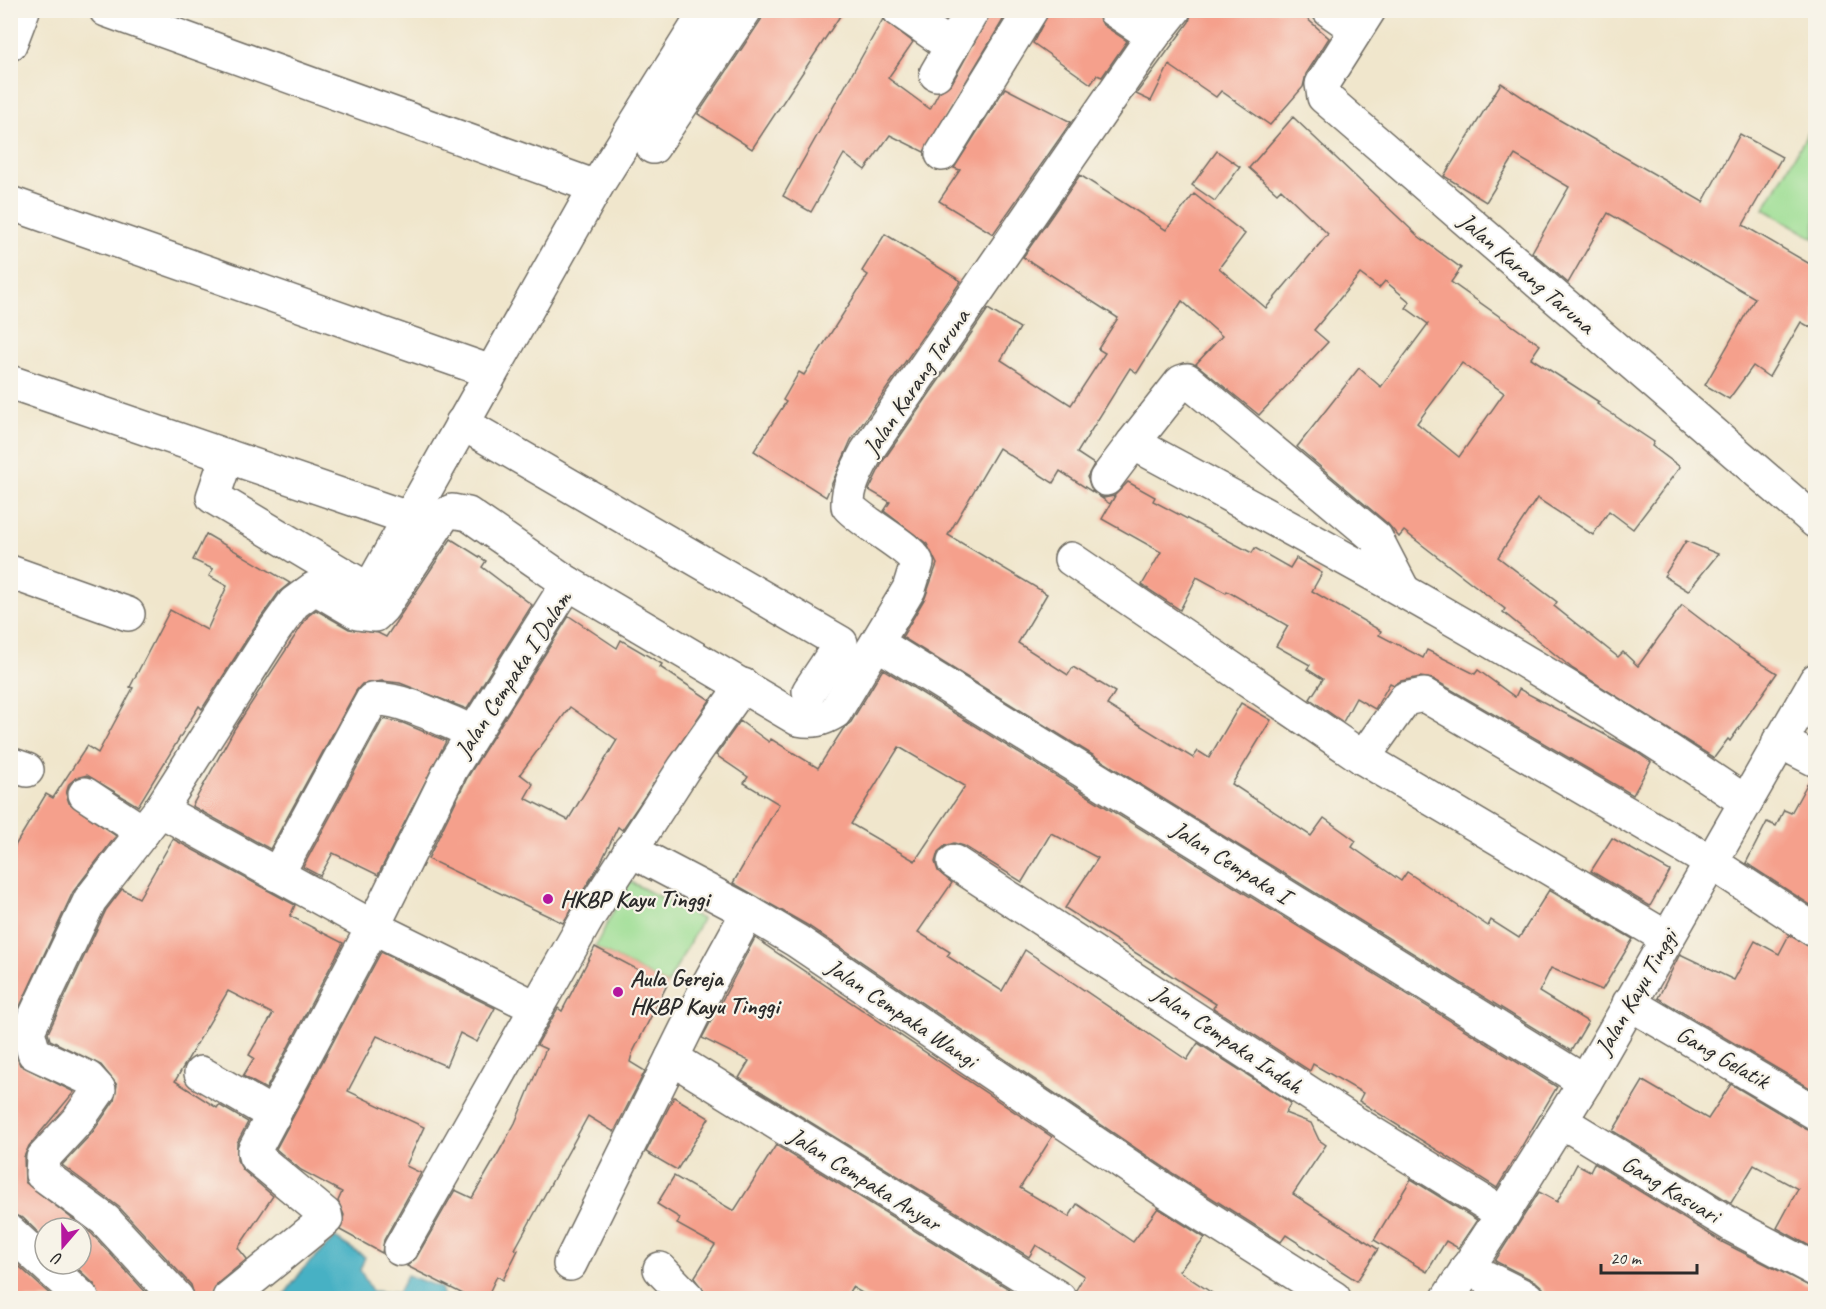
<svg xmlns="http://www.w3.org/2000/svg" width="1826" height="1309" font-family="Caveat,sans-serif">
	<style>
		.green { fill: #9ede94; stroke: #648460; stroke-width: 1.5 }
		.water { fill: #46b1c4; stroke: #386e78; stroke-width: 1.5 }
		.building { fill: #f5a08c; fill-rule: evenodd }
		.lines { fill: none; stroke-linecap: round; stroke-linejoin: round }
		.minor-casing { stroke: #706c63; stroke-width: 36 }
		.minor { stroke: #fff; stroke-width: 33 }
		.poi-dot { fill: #b5179e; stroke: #f7f3e8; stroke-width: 2 }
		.labels { text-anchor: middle; stroke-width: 4.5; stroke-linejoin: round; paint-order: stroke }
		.street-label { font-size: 24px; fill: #2b2b2b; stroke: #f7f3e8 }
		.poi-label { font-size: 24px; font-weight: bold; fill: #2b2b2b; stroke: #f7f3e8; text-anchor: start }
	</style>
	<rect width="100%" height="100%" fill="#f7f3e8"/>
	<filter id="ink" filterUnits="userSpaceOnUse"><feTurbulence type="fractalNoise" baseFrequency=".0167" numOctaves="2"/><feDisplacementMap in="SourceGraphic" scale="12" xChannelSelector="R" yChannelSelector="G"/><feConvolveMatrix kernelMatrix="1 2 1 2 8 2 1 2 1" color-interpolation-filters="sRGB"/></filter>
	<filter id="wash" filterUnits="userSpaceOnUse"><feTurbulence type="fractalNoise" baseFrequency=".008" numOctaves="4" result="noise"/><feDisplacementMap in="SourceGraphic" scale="24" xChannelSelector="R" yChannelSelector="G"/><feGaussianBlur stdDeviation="1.35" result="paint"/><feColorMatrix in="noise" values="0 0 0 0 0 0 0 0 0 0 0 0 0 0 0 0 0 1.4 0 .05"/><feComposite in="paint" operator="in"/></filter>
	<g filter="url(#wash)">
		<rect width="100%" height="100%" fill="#f0e6cc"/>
		<g class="green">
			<path d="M1815 121V239L1764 209Z"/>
			<path d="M629 881 702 919 667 985 595 947Z"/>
		</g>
		<path class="water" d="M335 1238 365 1257 360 1270 372 1291 398 1293 407 1275 441 1288 444 1298H288L284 1295 304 1268Z"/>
		<g id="blocks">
			<g class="building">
				<path d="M764 10H844L752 149 698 114 761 20Z"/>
				<path d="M992 10H1009L924 152 890 135 865 170 844 154 811 212 783 196 883 19 913 42 888 78 930 109 939 92 952 83Z"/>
				<path d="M1050 10H1096L1103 25 1127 41 1102 77 1097 75 1091 84 1033 43Z"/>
				<path d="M1192 10H1297L1329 38 1306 74 1303 87 1270 125 1221 91 1216 97 1169 65 1151 101 1136 94 1189 22Z"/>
				<path d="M1501 83 1542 110 1703 202 1740 134 1782 157 1743 225 1815 267V330L1801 322 1769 377 1753 366 1729 399 1705 385 1755 298 1608 213 1568 283 1532 252 1569 187 1515 155 1486 202 1444 176Z"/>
				<path d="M1005 88 1071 122 993 234 939 201 960 170 954 168Z"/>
				<path d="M1293 117 1418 236 1461 268 1451 282 1540 345 1531 358 1599 402 1597 404 1654 442 1652 446 1680 467 1633 529 1609 511 1593 535 1537 498 1498 557 1557 602 1554 606 1618 657 1623 652 1638 666 1682 605 1745 653 1777 673 1730 741 1728 739 1714 758 1573 669 1503 612 1505 609 1404 531 1399 537 1388 524 1297 447 1359 368 1381 387 1428 324 1406 308 1410 302 1385 281 1379 288 1360 274 1314 330 1328 342 1259 415 1196 364 1222 336 1182 301 1137 373 1130 368 1077 453 1094 464 1087 477 1094 493 1060 471 1053 483 999 448 948 535 1047 594 1018 643 1068 675 1073 667 1115 692 1107 705 1193 758 1198 751 1209 758 1241 703 1271 720 1232 784 1311 836 1324 818 1356 841 1352 847 1401 881 1407 872 1488 926 1491 920 1519 938 1549 890 1633 939 1602 990 1551 968 1539 992 1588 1022 1571 1051 902 637 925 598 937 564 927 544 884 511 890 502 869 490 883 461 988 309 1020 328 1001 360 1071 405 1105 353 1098 349 1118 318 1023 257 1080 175 1166 230 1194 194 1245 234 1219 268 1266 308 1328 234 1281 189 1277 193 1249 168ZM1462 363 1504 393 1459 457 1417 423Z"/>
				<path d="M1217 151 1240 167 1215 201 1192 185Z"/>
				<path d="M885 234 961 281 851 440 826 497 754 451 786 402 783 400 799 372 804 375 868 275 862 271Z"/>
				<path d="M1128 482 1155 497 1153 501 1252 553 1255 548 1290 568 1296 558 1322 573 1312 591 1381 631 1379 635 1423 658 1427 650 1475 674 1478 670 1515 697 1519 689 1632 749 1651 762 1633 795 1433 679 1420 677 1401 681 1394 685 1390 683 1375 709 1356 698 1343 722 1310 699 1323 679 1307 669 1310 665 1276 646 1288 626 1227 591 1226 593 1197 577 1180 610 1142 585 1161 552 1102 519 1115 496 1110 504 1097 495 1104 498 1114 496Z"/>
				<path d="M206 534 290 583 279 592 259 620 202 709 199 706 138 806 87 775 76 778 69 784 66 794 69 803 116 836 73 892 10 1028V854L46 794 53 798 87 746 98 753 133 688 130 687 170 610 207 630 227 586 209 576 213 569 193 560Z"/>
				<path d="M451 539 486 561 482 567 532 605 467 709 400 683 382 681 362 684 356 691 270 849 192 806 235 728 308 616 316 610 349 629 378 633 386 637Z"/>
				<path d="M1686 541 1718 554 1688 591 1664 576Z"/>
				<path d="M569 616 617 648 621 640 662 664 660 667 710 700 622 830 618 827 600 864 563 923 428 859 467 778ZM570 707 617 740 568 820 525 798 533 784 520 774Z"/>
				<path d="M883 669 1557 1087 1497 1188 1359 1101 1363 1093 1313 1064 1310 1071 1213 1008 1216 1004 1065 908 1098 858 1051 833 1022 882 964 846 954 843 945 846 938 852 935 862 938 871 952 883 918 932 950 952 947 956 1002 991 1025 950 1187 1060 1198 1043 1291 1103 1285 1113 1311 1123 1319 1140 1326 1145 1293 1194 1378 1249 1357 1281 1286 1235 1281 1242 1174 1174 807 925 733 883 779 804 744 783 748 777 716 755 740 721 769 742 771 739 818 768 843 729 851 722ZM899 747 965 786 915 861 851 824Z"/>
				<path d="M383 719 403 723 446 741 378 875 333 853 320 876 303 867Z"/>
				<path d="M1811 777 1815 778V908L1746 863 1767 822 1776 826 1784 810 1791 813Z"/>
				<path d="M1612 838 1670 871 1650 906 1591 871Z"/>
				<path d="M173 839 295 905 290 916 343 943 266 1089 243 1076 254 1058 249 1055 273 1014 228 991 175 1081 217 1108 219 1105 248 1122 237 1143V1160L243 1170 273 1196 238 1248 247 1259 217 1284 211 1299H195L191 1285 119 1207 62 1165 92 1133 114 1101 117 1085 101 1065 50 1040 48 1033 106 910 122 889 139 898Z"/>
				<path d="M1789 935 1815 950V1091L1658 998 1680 954 1734 980 1755 941 1779 954Z"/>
				<path d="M755 938 1052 1137 1020 1188 1069 1217 1077 1204 1133 1242 1158 1208 1205 1238 1179 1271 1221 1299H1078L1076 1290 1084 1276 1036 1245 1029 1257 739 1078 749 1061 702 1038Z"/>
				<path d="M595 947 667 985 632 1054 630 1062 645 1071 614 1132 588 1116 515 1249 518 1250 503 1280 497 1276 486 1299H473L407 1266 416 1258 455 1190 472 1198 500 1150 515 1123 546 1049 537 1045 558 1008 562 1011Z"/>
				<path d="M381 952 495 1008 477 1042 460 1033 446 1066 377 1036 348 1091 424 1127 406 1166 421 1173 384 1240 382 1253 340 1230 344 1215 338 1201 342 1192 301 1170 276 1149Z"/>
				<path d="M10 1038 20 1065 74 1092 29 1146 24 1157 25 1182 92 1234 152 1299H100L95 1285 73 1264H81V1228H45V1239L23 1218 10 1214Z"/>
				<path d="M1643 1081 1708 1119 1731 1084 1806 1129 1815 1132V1249L1777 1228 1798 1189 1754 1165 1731 1203 1613 1131Z"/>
				<path d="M674 1097 709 1118 677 1170 646 1152Z"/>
				<path d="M776 1145 1009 1289 1004 1299H872L852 1287 845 1299H713L706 1294 694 1278 715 1245 677 1224 680 1218 657 1204 674 1176 734 1211Z"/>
				<path d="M1594 1163 1724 1243 1815 1289V1299H1545L1543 1288 1536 1282 1495 1261 1539 1192 1557 1202 1577 1164 1590 1171Z"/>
				<path d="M1411 1179 1477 1220 1458 1248 1446 1241 1427 1272 1374 1240Z"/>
				<path d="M10 1258 55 1299H10Z"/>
			</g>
		</g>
	</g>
	<g filter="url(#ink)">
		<use href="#blocks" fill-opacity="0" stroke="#706c63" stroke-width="1.5"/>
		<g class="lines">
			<defs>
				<g id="minor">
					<path d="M106 10 596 187 369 590 213 497 227 456"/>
					<path d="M899 10 952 47"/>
					<path d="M1114 10 1153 36"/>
					<path d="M1329 10 1356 29"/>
					<path d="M1369 10 1322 84 1324 97 1816 522"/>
					<path d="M10 44 23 10"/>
					<path d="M936 74 973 10"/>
					<path d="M653 147 745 10"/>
					<path d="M942 154 1031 10"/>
					<path d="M596 187 707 10"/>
					<path d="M10 203 491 372"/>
					<path d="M10 382 408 518"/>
					<path d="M462 423 841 643 809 691"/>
					<path d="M1133 443 1181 382 1187 380 1376 538 1402 588"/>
					<path d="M1106 479 1133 443C1341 555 1549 667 1744 801"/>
					<path d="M1071 559 1363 758 1667 938"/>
					<path d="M10 572 128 614"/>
					<path d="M877 643 1585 1082"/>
					<path d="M1779 741 1816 760"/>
					<path d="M1363 758 1405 699 1424 695 1712 863 1816 931"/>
					<path d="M10 764 27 770"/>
					<path d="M85 794 143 832"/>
					<path d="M160 810 274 631 294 603 313 589 319 590 358 613 375 615 383 607 443 516 452 511 468 514 568 583"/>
					<path d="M630 850 748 912 797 941 1164 1190 1334 1298"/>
					<path d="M954 862 1349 1119 1503 1214"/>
					<path d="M277 875 372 700C398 695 447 722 473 732"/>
					<path d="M1629 1003 1816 1113"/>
					<path d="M672 1058 1059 1298"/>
					<path d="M201 1073 274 1115"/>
					<path d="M1561 1121 1733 1226 1816 1270"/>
					<path d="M10 1232 82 1298"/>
					<path d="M400 1249 588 917 684 768 743 685"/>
					<path d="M570 1264 708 985 748 912"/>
					<path d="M1467 1268 1527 1298"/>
					<path d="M660 1269 688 1298"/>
					<path d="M177 1298 105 1220 42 1174 43 1158 78 1120 99 1090 88 1078 34 1053 28 1031 90 900 160 810 373 927 535 1007"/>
					<path d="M229 1298 326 1219 325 1214 255 1156 254 1151 373 927 451 769 568 583 798 719C813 722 822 720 835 712L909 589 917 563C915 550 861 522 848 506 847 486 858 469 867 451L1153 36 1174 10"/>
					<path d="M1448 1298 1503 1214 1585 1082 1816 680"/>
				</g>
			</defs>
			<use href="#minor" class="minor-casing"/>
			<use href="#minor" class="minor"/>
		</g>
	</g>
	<g class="poi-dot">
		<circle cx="548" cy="899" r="6"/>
		<circle cx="618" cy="992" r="6"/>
	</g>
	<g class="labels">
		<g class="street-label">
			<text transform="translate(1527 273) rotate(41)" y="8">Jalan Karang Taruna</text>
			<text transform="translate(916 382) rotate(-56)" y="8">Jalan Karang Taruna</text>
			<text transform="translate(513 674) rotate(-57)" y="8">Jalan Cempaka I Dalam</text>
			<text transform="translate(1231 862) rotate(32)" y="8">Jalan Cempaka I</text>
			<text transform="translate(1636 992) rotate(-60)" y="8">Jalan Kayu Tinggi</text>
			<text transform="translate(902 1013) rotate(34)" y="8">Jalan Cempaka Wangi</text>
			<text transform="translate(1228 1039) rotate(34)" y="8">Jalan Cempaka Indah</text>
			<text transform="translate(1723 1057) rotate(30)" y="8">Gang Gelatik</text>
			<text transform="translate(865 1179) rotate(32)" y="8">Jalan Cempaka Anyar</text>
			<text transform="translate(1671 1189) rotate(31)" y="8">Gang Kasuari</text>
		</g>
		<g class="poi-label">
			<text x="560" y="907">HKBP Kayu Tinggi</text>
			<text x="630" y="986">Aula Gereja<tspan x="630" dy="28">HKBP Kayu Tinggi</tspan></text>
		</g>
	</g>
	<rect width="1826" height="1309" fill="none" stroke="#f7f3e8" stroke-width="36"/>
	<g transform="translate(63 1246) rotate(200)"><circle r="28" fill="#f7f3e8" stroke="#a5a39c" stroke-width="1.5"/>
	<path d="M0-4.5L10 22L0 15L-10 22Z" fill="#b5179e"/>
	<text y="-9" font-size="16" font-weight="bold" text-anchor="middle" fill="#2b2b2b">U</text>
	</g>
	<path d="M1601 1264v9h96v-9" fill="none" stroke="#2b2b2b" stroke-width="3"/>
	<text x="1610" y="1264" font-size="18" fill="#2b2b2b" stroke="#f7f3e8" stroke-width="4.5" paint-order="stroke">20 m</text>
</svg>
